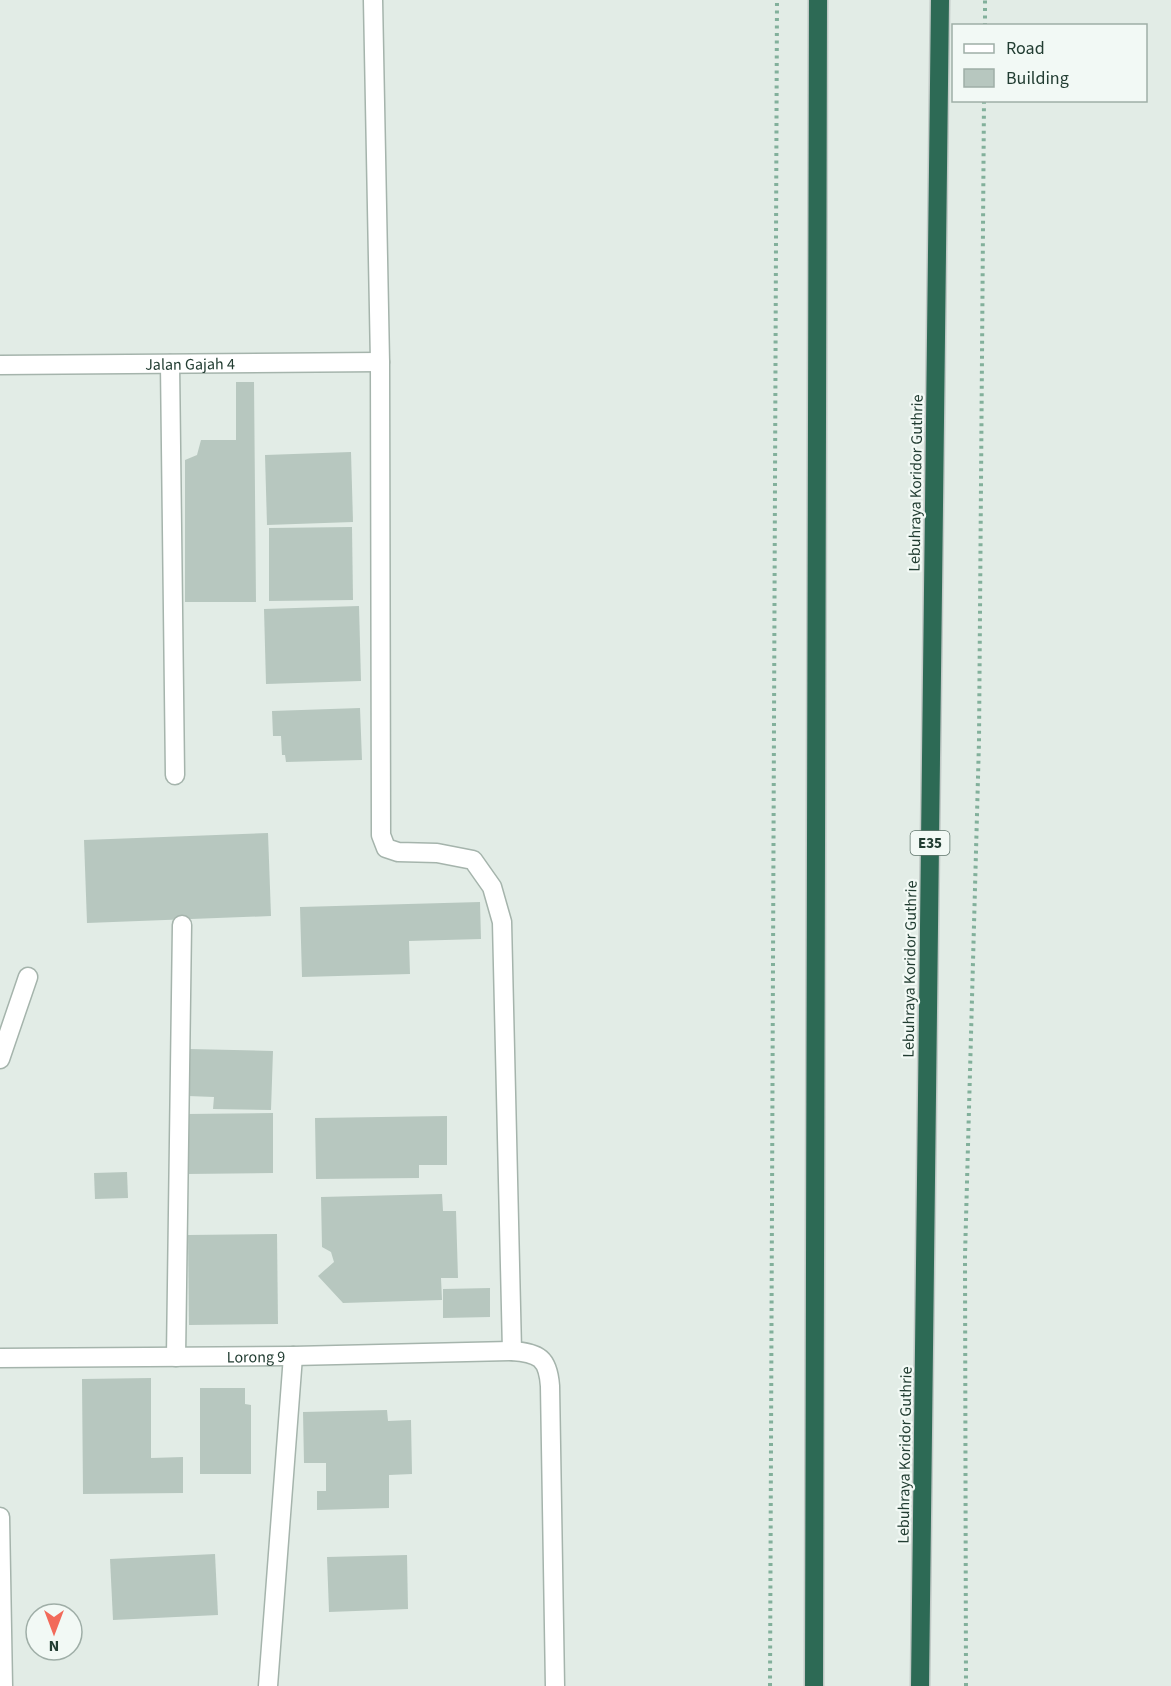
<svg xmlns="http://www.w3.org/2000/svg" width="1171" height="1686" font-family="'Source Sans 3',sans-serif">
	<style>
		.building { fill: #b7c7bf }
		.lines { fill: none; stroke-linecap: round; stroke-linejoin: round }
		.minor-casing { stroke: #a5b4ac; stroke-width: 21 }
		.highway-casing { stroke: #c1c9c6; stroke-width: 21 }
		.path { stroke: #82b09b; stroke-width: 4; stroke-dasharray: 3 4.5; stroke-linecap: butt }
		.minor { stroke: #fff; stroke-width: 18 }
		.highway { stroke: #2d6a55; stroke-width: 18 }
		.labels { text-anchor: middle; stroke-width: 4.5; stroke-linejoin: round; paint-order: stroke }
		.shield { fill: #f2f9f5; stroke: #60756c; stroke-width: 1.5 }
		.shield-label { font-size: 15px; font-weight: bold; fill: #223d32 }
		.street-label { font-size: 16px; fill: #223d32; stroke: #f2f9f5 }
	</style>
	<rect width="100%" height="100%" fill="#e2ece6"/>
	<g class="building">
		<path d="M236 382H254L256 602H185V460L197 455 201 440H236Z"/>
		<path d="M351 452 353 522 267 525 265 455Z"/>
		<path d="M352 527 353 600 269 601V528Z"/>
		<path d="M359 606 361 681 266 684 264 609Z"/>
		<path d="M360 708 362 760 286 762 285 755H282L281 736H273L272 711Z"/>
		<path d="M268 833 271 916 87 923 84 840Z"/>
		<path d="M480 902 481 939 409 941 410 974 302 977 300 907Z"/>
		<path d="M189 1049 273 1051 271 1110 213 1109 214 1097 188 1096Z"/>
		<path d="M273 1113V1173L187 1174V1114Z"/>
		<path d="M447 1116V1165H419V1178L316 1179 315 1118Z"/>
		<path d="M127 1172 128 1198 95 1199 94 1173Z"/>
		<path d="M442 1194 443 1211H456L458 1278H441L442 1300 343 1303 318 1276 334 1262 331 1252 322 1247 321 1197Z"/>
		<path d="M277 1234 278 1324 189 1325 188 1235Z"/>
		<path d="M490 1288V1317L443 1318V1289Z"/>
		<path d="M151 1378V1458L183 1457V1493L83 1494 82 1379Z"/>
		<path d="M200 1388H245V1404L251 1405V1474H200Z"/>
		<path d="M387 1410 388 1421 411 1420 412 1474 389 1475V1508L317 1510V1491H326V1463H304L303 1412Z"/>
		<path d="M215 1554 218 1615 113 1620 110 1559Z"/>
		<path d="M407 1555 408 1609 329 1612 327 1557Z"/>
	</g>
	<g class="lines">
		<defs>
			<g id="minor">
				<path d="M373 0 380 362 381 835 386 848 398 852 437 853 473 860 492 887 502 922 512 1351"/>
				<path d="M170 364 175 775"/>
				<path id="s1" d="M0 365 380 362"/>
				<path d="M0 1059 28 977"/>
				<path d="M176 1357 182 925"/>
				<path id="s2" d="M0 1358 293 1356 512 1351C539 1353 548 1358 550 1386L555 1686"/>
				<path d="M0 1517 3 1686"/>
				<path d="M268 1686 293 1356"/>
			</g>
			<g id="highway">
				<path d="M814 1686 818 0"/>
				<path d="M920 1686 940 0"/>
			</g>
		</defs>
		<use href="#minor" class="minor-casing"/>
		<use href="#highway" class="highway-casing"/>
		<g class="path">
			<path d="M985 26V0"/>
			<path d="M770 1686 777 0"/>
			<path d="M966 1686 965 1256 979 741 984 100"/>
		</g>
		<use href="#minor" class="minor"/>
		<use href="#highway" class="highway"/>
	</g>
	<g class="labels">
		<rect class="shield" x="910.5" y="831" width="39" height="24" rx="4.5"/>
		<g class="shield-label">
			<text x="930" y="848">E35</text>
		</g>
		<g class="street-label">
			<text dy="6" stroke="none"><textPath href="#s1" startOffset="190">Jalan Gajah 4</textPath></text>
			<text transform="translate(915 483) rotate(-89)" y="6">Lebuhraya Koridor Guthrie</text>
			<text transform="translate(909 969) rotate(-89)" y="6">Lebuhraya Koridor Guthrie</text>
			<text dy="6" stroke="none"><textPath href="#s2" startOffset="256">Lorong 9</textPath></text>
			<text transform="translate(904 1455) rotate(-89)" y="6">Lebuhraya Koridor Guthrie</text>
		</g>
	</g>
	<rect x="952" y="24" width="195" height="78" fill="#f2f9f5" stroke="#9faea7" stroke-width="1.5"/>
	<rect x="964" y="44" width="30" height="9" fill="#ffffff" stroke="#9faea7" stroke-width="1.5"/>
	<text x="1006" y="54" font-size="18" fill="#223d32">Road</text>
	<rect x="964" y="69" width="30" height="18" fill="#b7c7bf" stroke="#9faea7" stroke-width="1.5"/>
	<text x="1006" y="84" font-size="18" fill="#223d32">Building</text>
	<g transform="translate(54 1632) rotate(180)"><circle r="28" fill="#f2f9f5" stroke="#9faea7" stroke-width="1.5"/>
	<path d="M0-4.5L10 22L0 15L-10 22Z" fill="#f26a5a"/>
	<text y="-9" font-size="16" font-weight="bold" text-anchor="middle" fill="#223d32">N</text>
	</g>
</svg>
